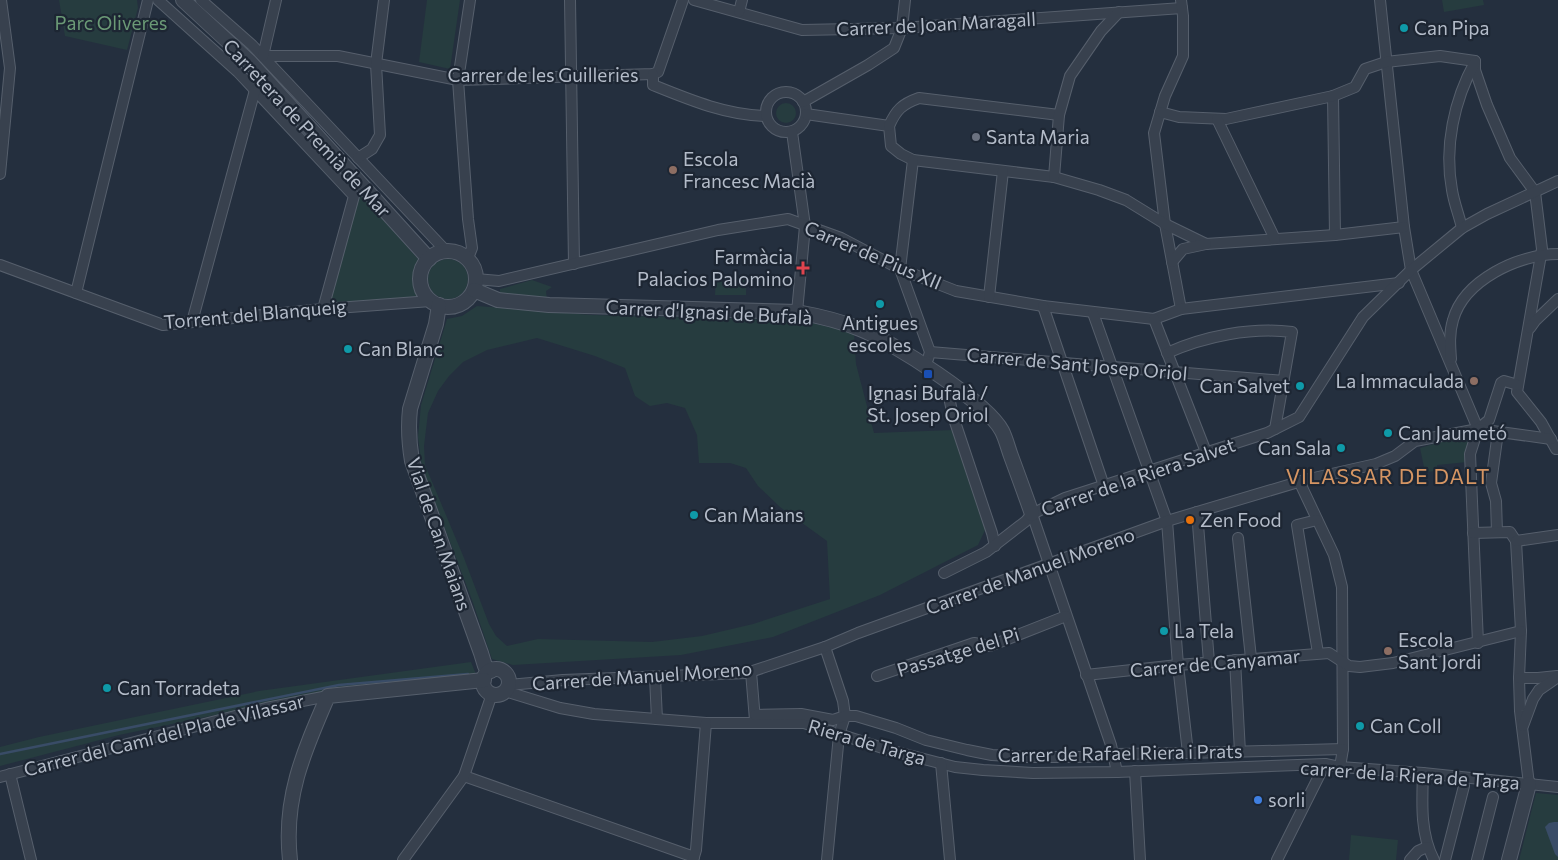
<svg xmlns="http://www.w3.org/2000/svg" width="1558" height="860" font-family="Commissioner,sans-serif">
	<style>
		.green { fill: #263c3f; fill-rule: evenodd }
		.water { fill: #394c67 }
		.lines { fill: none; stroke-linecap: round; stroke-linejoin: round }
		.stream { stroke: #394c67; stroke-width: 2.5 }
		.minor-casing { stroke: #565f6c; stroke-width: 12 }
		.tertiary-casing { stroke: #565f6c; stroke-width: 16 }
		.minor { stroke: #38414e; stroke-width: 10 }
		.tertiary { stroke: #38414e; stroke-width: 14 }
		.culture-dot { fill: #0f9aa8; stroke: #1d2633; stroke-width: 2 }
		.worship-dot { fill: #6b7280; stroke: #1d2633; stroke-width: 2 }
		.education-dot { fill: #8d6e63; stroke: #1d2633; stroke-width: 2 }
		.health-dot { fill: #e0444e; stroke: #1d2633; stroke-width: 2 }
		.transit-dot { fill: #1a4fb4; stroke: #1d2633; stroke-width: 2 }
		.food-dot { fill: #e8710a; stroke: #1d2633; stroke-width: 2 }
		.shop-dot { fill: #3f7fe0; stroke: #1d2633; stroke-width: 2 }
		.labels { text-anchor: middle; stroke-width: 4.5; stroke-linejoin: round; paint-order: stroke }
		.park-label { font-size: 19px; fill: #6b9a76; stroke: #1d2633 }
		.street-label { font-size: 19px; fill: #b4bcc9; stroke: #1d2633 }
		.poi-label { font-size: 19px; fill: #b4bcc9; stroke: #1d2633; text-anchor: start }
		.quarter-label { font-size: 21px; letter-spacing: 1px; fill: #d59563; stroke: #1d2633 }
	</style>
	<rect width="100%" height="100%" fill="#242f3e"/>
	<g class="green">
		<path d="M59 0H137L138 8 127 50 65 36Z"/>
		<path d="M427 0H460L450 69 419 62Z"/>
		<path d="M1442 0H1483L1484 5 1444 12Z"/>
		<circle cx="786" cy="113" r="10"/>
		<path d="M360 194 418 259C414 273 411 283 420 296L328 304Z"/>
		<circle cx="448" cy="279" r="20"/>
		<path d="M716 279 746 280V295H715Z"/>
		<path d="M532 280 552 287 546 291 547 300 500 297V289Z"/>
		<path d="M477 306 592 315 799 320 854 333 856 364 874 433 953 430 986 528 978 545 880 595 773 637 681 655 513 665 492 659 472 600 422 468 418 437 421 405 447 319 462 316ZM537 338 595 356 625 368 635 396 650 406 667 403 685 408 697 435 699 463H730L746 468 758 486 780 507 827 541 830 599 753 624 702 636 652 642 538 639 507 646 496 636 489 624 464 558 425 465 424 446 428 413 438 391 449 376 463 362 487 350Z"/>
		<path d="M1464 435 1470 440 1465 458 1467 462 1437 465V471L1425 472 1420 448Z"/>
		<path d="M471 662 477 677 331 691 119 735 0 766V747L39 737 259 691Z"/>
		<path d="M1536 793 1558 795V860H1519Z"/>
		<path d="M1351 835 1398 840 1396 860H1349Z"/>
	</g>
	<path class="water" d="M1554 822H1558V857L1555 854 1545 827 1549 823Z"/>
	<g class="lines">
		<path class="stream" d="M0 754 339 685 468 674"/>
		<defs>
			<g id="minor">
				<path d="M158 0 238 72 354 196 323 309"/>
				<path d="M201 0 252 45 446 251"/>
				<path d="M570 0 574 264"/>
				<path d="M694 0 802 30 902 28 1182 8"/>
				<path d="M1181 0 1183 16V56L1165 96 1154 133 1165 224 1181 309"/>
				<path d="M1380 0 1404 227 1411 270 1478 429"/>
				<path d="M739 12 742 0"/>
				<path d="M263 56H338L458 80 653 74 658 72 683 0"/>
				<path d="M263 56 276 0"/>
				<path d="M1475 61V70L1487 105 1510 158 1535 192 1542 249 1517 392 1541 422 1556 449H1558"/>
				<path d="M653 74V85C690 100 726 115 766 116"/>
				<circle cx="786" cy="112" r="20"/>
				<path d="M1333 96 1335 235"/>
				<path d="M803 102 868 65 894 48 902 28 905 0"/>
				<path d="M1160 112 1179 117 1226 119 1333 96 1355 87 1365 69 1386 62 1440 56 1475 61"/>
				<path d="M806 114 889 126 891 146 901 154 913 160 1054 177 1099 190 1126 200 1165 224 1206 244 1335 235 1404 227"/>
				<path d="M1217 119 1275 239"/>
				<path d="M889 126C896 110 902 104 919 98L1059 115"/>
				<path d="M792 132 805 226 797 312"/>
				<path d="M358 158 372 149 380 135 376 64 384 0"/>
				<path d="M913 160 900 269 930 352 928 359"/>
				<path d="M0 174 10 68 1 0"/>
				<path d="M1054 177 1059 115 1070 76 1101 31 1119 12"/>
				<path d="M1462 228C1459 215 1454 203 1452 190 1444 147 1454 100 1475 62"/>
				<path d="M468 258 472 248 468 219 458 80 470 0"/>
				<path d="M1172 262 1183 249 1206 244"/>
				<path d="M0 265 163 325 323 309 431 301"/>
				<path d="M476 279 499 281 718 230 788 219 841 238 900 269 956 291 1043 306 1154 319 1181 309 1399 283"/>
				<path d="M76 293 148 0"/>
				<path d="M989 297 1003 171"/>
				<path d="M1043 306 1104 486"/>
				<path d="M1093 313 1167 521 1178 665 1188 753"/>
				<path d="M1154 319 1206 452"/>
				<path d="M192 322 255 90"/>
				<path d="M1530 328 1535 321 1558 299"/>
				<path d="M930 352 1284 381"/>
				<path d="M1167 353C1205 336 1251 327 1292 332L1275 429"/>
				<path d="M1451 359C1450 346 1449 333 1453 320 1464 280 1519 254 1558 254"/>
				<path d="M951 385 949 397 953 416 992 533 995 546"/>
				<path d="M1478 429 1470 454 1478 643"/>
				<path d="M1478 429 1489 420 1501 383 1504 381 1518 385"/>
				<path d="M1299 481 1334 555 1342 587 1343 749 1340 767"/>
				<path d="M1197 512 1209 662"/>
				<path d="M1032 514 1111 745 1117 772"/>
				<path d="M1317 520 1297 525 1318 653"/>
				<path d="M1497 532 1496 501 1491 483 1498 432"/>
				<path d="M1473 533 1510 532 1516 541 1521 631 1519 678 1520 711 1529 784"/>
				<path d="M1238 538 1251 658"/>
				<path d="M1516 541 1558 535"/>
				<path d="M944 573 986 552 1026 521 1032 514 1065 498 1267 433 1299 417 1363 317 1411 270 1462 228 1487 214 1558 181"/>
				<path d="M825 647 843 701 845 716 839 735 827 860"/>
				<path d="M1235 660 1240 752"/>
				<path d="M751 672 755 720"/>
				<path d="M1086 675 1178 665 1329 653 1349 666 1360 667 1393 663 1521 631"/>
				<path d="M877 676 974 643 990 646 1066 616"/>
				<path d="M655 677 657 719"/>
				<path d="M1519 678H1538L1557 676"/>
				<path d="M509 685 563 680 747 673 825 647 858 633 1167 521 1305 480 1376 464 1395 456 1415 441 1478 429 1551 439"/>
				<path d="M505 691 560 708 594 714 706 723H804L889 750 955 767 983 770 1033 773 1117 772 1325 764 1340 767 1423 773 1558 787"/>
				<path d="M755 715 801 714 833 720 845 716H856L896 728 926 740 967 750 992 755 1025 757H1090L1113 754 1188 753 1343 749"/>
				<path d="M1523 726 1533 699 1539 690 1558 677"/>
				<path d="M941 763 950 860"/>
				<path d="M1135 771 1140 860"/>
				<path d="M1423 773C1422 802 1420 834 1434 860"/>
				<path d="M10 774 31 860"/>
				<path d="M464 776 694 857"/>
				<path d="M0 777 266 708 328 696"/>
				<path d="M403 860 464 776 492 694"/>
				<path d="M693 860 696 850 706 723"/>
				<path d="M1277 860 1325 764"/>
				<path d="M1410 860 1418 851 1427 847"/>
				<path d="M1445 860 1464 786"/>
				<path d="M1477 860 1493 797"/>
			</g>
			<g id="tertiary">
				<path d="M183 0 250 62 429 259"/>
				<circle cx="448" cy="279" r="28"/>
				<path d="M474 290 498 300 549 305 797 312C819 316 840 321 860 329 891 341 987 402 1002 431 1006 439 1008 448 1011 456 1018 475 1025 494 1032 514"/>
				<path d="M439 305 436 324 410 409C408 427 409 443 412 461L481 653 485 666 491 671"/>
				<circle cx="496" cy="682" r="13"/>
				<path d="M290 860C283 798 304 751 328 696L484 680"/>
				<path d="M1509 860 1529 784"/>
			</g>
		</defs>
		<use href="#minor" class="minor-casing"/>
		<use href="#tertiary" class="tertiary-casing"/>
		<use href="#minor" class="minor"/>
		<use href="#tertiary" class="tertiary"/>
	</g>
	<g class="culture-dot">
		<circle cx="1404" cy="28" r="5"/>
		<circle cx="880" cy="304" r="5"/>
		<circle cx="348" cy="349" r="5"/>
		<circle cx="1300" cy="386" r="5"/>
		<circle cx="1388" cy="433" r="5"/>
		<circle cx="1341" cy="448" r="5"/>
		<circle cx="694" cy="515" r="5"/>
		<circle cx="1164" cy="631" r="5"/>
		<circle cx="107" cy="688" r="5"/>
		<circle cx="1360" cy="726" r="5"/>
	</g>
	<circle class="worship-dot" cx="976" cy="137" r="5"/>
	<g class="education-dot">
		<circle cx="673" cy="170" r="5"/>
		<circle cx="1474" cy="381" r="5"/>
		<circle cx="1388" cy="651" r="5"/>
	</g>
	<path class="health-dot" d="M800.5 260.5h5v5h5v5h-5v5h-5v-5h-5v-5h5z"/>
	<rect class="transit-dot" x="923" y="369" width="10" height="10" rx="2.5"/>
	<circle class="food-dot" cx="1190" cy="520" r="5"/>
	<circle class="shop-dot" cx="1258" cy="800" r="5"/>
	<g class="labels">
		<g class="park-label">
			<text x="111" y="30">Parc Oliveres</text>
		</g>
		<g class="street-label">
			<text transform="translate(936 24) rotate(-3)" y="7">Carrer de Joan Maragall</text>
			<text x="543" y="82">Carrer de les Guilleries</text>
			<text transform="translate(307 128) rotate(47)" y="7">Carretera de Premià de Mar</text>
			<text transform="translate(873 255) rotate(23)" y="7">Carrer de Pius XII</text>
			<text transform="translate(709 312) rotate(3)" y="7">Carrer d'Ignasi de Bufalà</text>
			<text transform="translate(255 314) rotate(-5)" y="7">Torrent del Blanqueig</text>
			<text transform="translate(1077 364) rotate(5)" y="7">Carrer de Sant Josep Oriol</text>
			<text transform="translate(1138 477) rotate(-19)" y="7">Carrer de la Riera Salvet</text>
			<text transform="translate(439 534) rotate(71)" y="7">Vial de Can Maians</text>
			<text transform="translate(1030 571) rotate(-20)" y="7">Carrer de Manuel Moreno</text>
			<text transform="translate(958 652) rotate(-17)" y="7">Passatge del Pi</text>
			<text transform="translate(1215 663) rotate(-5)" y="7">Carrer de Canyamar</text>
			<text transform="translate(642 676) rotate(-4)" y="7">Carrer de Manuel Moreno</text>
			<text transform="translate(164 735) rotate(-14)" y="7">Carrer del Camí del Pla de Vilassar</text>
			<text transform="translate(867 742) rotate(16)" y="7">Riera de Targa</text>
			<text transform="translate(1120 753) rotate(-1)" y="7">Carrer de Rafael Riera i Prats</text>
			<text transform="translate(1410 775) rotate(4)" y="7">carrer de la Riera de Targa</text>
		</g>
		<g class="poi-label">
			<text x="1414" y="35">Can Pipa</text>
			<text x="986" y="144">Santa Maria</text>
			<text x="683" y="166">Escola<tspan x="683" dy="22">Francesc Macià</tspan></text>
			<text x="793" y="264" text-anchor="end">Farmàcia<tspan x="793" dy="22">Palacios Palomino</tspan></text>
			<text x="880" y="330" text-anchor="middle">Antigues<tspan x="880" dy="22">escoles</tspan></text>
			<text x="358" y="356">Can Blanc</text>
			<text x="1464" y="388" text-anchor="end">La Immaculada</text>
			<text x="1290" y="393" text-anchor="end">Can Salvet</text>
			<text x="928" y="400" text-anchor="middle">Ignasi Bufalà /<tspan x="928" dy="22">St. Josep Oriol</tspan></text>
			<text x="1398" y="440">Can Jaumetó</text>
			<text x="1331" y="455" text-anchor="end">Can Sala</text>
			<text x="704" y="522">Can Maians</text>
			<text x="1200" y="527">Zen Food</text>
			<text x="1174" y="638">La Tela</text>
			<text x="1398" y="647">Escola<tspan x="1398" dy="22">Sant Jordi</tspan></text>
			<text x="117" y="695">Can Torradeta</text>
			<text x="1370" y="733">Can Coll</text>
			<text x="1268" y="807">sorli</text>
		</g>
		<g class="quarter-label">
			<text x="1388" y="484">VILASSAR DE DALT</text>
		</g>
	</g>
</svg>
